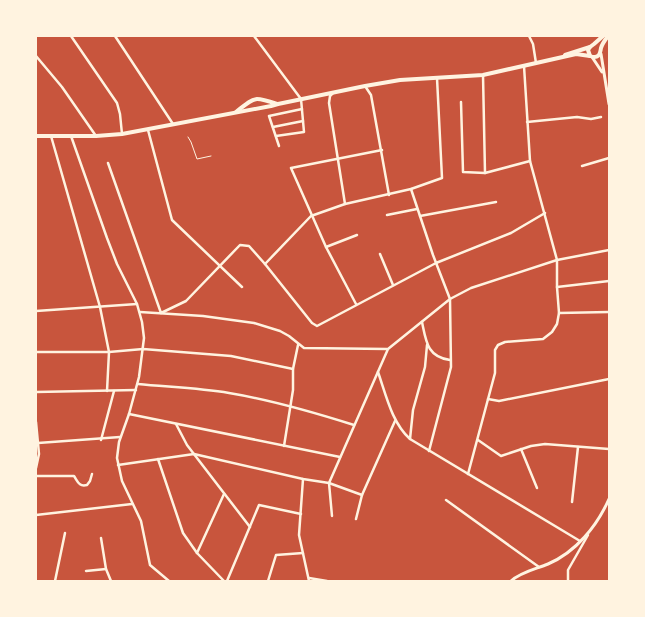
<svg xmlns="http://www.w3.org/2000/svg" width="645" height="617" font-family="Arial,sans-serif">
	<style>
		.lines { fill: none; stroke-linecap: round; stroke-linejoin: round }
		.service { stroke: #fff3e0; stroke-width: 1 }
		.minor { stroke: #fff3e0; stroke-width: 2.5 }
		.tertiary { stroke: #fff3e0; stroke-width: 3 }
		.primary { stroke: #fff3e0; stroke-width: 4 }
	</style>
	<rect width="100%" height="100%" fill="#c8553d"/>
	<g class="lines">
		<path class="service" d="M188 137 191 142 197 159 211 156"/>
		<g class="minor">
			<path d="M71 36 117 103 120 114 122 134"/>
			<path d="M115 36 173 124"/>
			<path d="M254 36 301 99 304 132 276 136"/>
			<path d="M529 36 533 44 536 63"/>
			<path d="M36 56 62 87 96 136"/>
			<path d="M483 75 485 173 530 161"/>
			<path d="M365 86 371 95 389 195"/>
			<path d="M333 93 330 96 329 103 345 204"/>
			<path d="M461 102 463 172 485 173"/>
			<path d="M527 122 577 117 591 119 601 117"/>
			<path d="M273 127 303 121"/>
			<path d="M148 130 172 220 242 287"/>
			<path d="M51 136 100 307 109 352 107 391"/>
			<path d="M71 136 107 238 117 264 137 304 142 322 144 338 139 377 129 414 119 442 117 458 122 481 141 521 150 565 169 581"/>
			<path d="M279 146 269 116 302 109"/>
			<path d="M108 163 161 313 186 301 240 245 249 246 265 264 312 323 317 326 436 263 511 233 545 213"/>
			<path d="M582 166 609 158"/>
			<path d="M411 189 433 255 450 299 451 367 429 451"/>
			<path d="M387 215 417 209"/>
			<path d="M420 216 496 202"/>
			<path d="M326 247 357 235"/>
			<path d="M380 254 393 285"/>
			<path d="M265 264 311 216 345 204 411 189 442 178 437 78"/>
			<path d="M557 287 609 281"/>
			<path d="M356 304 326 247 291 168 382 150"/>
			<path d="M36 311 137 304"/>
			<path d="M140 312 203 316 254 323 280 331 289 336 304 348 387 349"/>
			<path d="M559 313 609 312"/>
			<path d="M422 322C426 341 427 357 450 360"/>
			<path d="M36 352H109L143 349 231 356 293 369 298 345"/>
			<path d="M378 372C386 395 392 423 410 439L580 541"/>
			<path d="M138 384C168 387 199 388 229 393 272 400 313 412 354 425"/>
			<path d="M36 392 136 390"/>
			<path d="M488 399 499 401 609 379"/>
			<path d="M129 414 340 457"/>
			<path d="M36 422 39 454 36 468"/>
			<path d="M176 424 187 445 250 527"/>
			<path d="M410 439 413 410 425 367 427 345"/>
			<path d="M101 440 114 391"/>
			<path d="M478 440 501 456 531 446 545 444 609 449"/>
			<path d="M38 443 120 437"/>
			<path d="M284 446 293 390V369"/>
			<path d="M521 449 537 488"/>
			<path d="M158 459 183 533 197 553 224 581"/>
			<path d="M118 465 194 454 303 479 329 483 362 495"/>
			<path d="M468 474 495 373V350L498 345 505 342 543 339 552 332 557 324 559 313 557 287V260L530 161 524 66"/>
			<path d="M36 476H74C78 482 79 487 87 485L90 481 92 474"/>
			<path d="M303 479 299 535 309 581"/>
			<path d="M446 500 539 567"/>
			<path d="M572 502 578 447"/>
			<path d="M36 515 132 504"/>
			<path d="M332 516 329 483 388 349 450 299 471 288 557 260 609 250"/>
			<path d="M356 519 362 495 395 421"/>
			<path d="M101 538 106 569 111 581"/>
			<path d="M197 553 224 494"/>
			<path d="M86 571 106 569"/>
			<path d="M309 578 327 581"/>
			<path d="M55 581 65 533"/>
			<path d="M227 581 259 505 301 514"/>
			<path d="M268 581 276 555 303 553"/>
			<path d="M568 581V570L588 535"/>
		</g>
		<g class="tertiary">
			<path d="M601 54 609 104"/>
			<path d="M592 57 602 72"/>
			<path d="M511 581C521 572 536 569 548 564 576 552 597 526 609 499"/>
		</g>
		<g class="primary">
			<path d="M590 47 588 50 590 56C598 59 600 55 601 48 602 44 605 40 608 36"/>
			<path d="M565 55 590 47 594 44 603 36"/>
			<path d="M236 112C255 97 253 96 277 104"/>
			<path d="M36 136H96L122 134 271 106 278 104 365 86 400 80 483 75 576 54 590 56"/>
		</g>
	</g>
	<rect width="645" height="617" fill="none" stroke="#fff3e0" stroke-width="74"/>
</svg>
